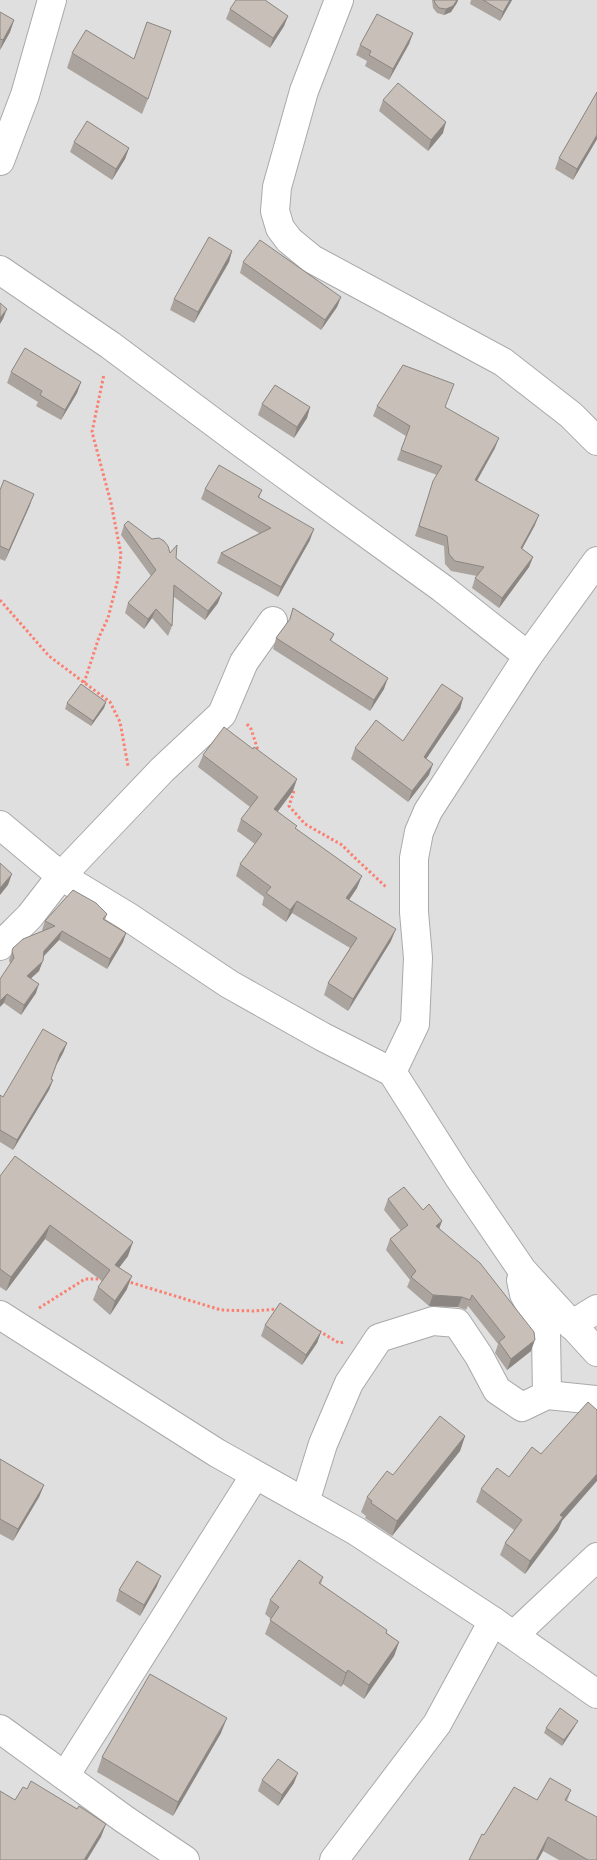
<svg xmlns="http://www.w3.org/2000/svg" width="597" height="1860" font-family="Arial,sans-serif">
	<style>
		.residential { fill: #e0dfdf }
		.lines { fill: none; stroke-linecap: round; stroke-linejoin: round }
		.minor-casing { stroke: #a9a9a9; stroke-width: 30 }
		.path { stroke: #fa8072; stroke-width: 3; stroke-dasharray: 2.5 2.5; stroke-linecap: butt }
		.minor { stroke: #fff; stroke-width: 28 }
		.wall { fill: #aba49e }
		.shaded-wall { fill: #8b8681 }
		.building { fill: #c7bfb8; stroke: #8b8681 }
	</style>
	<rect width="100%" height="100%" fill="#f2efe9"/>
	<rect class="residential" x="0" y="0" width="597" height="1860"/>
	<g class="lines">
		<defs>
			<g id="minor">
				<path d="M339 0 304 91 277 187 275 211 280 228 289 240 312 259 503 362 571 415 597 441"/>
				<path d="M0 161 25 95 52 0"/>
				<path d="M0 270 110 345 240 442 442 588 528 656 597 561"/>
				<path d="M0 825 61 876 127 916 229 984 323 1037 392 1072 458 1176 522 1270 597 1352"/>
				<path d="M0 946 30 916 61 876 162 770 222 714 244 662 273 621"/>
				<path d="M392 1072 415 1024 418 958 414 912V858L419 832 428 811 528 656"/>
				<path d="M521 1280 524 1294 546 1333 547 1395"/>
				<path d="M0 1315 217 1453 356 1531 493 1621 597 1694"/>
				<path d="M571 1325 597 1309"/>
				<path d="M305 1502 323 1444 349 1383 379 1338 433 1321 457 1323 479 1356 497 1390 522 1407 547 1395 597 1400"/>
				<path d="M514 1635 597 1557"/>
				<path d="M0 1729 124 1819 185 1860"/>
				<path d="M65 1776 255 1475"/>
				<path d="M334 1860 437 1724 493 1621"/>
			</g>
		</defs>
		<use href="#minor" class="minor-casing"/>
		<g class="path">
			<path d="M0 600 49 656 110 702 120 722 128 766"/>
			<path d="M84 683 99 637 108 618 118 579 121 554 111 503 92 432 104 374"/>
			<path d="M247 724 251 729 259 753"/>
			<path d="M291 787 294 791 289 806 305 824 342 845 353 856 386 887"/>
			<path d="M126 1281 221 1310 254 1311 277 1309 280 1311"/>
			<path d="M39 1308 85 1279H102"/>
			<path d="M319 1331 339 1343 344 1342"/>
		</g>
		<use href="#minor" class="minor"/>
	</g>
	<g class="wall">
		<path d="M432 0H458L451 12 444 15 437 13 433 8Z"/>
		<path d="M471 0H512L500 21 470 4Z"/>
		<path d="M230 9 288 16 284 26 270 48 226 19Z"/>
		<path d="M0 12 14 20 10 32 0 50Z"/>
		<path d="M413 33 409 44 389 80 365 66 367 61 356 55 360 45Z"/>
		<path d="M72 53 148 99 142 114 67 68Z"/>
		<path d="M597 92V139L573 180 555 169 559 158Z"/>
		<path d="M383 100 443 133 428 151 379 111Z"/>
		<path d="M74 142 129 148 125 159 112 180 70 152Z"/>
		<path d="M232 251 229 262 194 323 170 310 174 299Z"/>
		<path d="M243 262 341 297 337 307 321 330 240 273Z"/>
		<path d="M11 372 81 382 77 393 61 420 36 406 38 402 7 383Z"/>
		<path d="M262 404 310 407 307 418 294 438 258 415Z"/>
		<path d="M377 406 445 407 495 448 477 480 535 525 522 549 533 557 529 567 499 608 472 588 475 578 477 576 451 571 445 564 444 546 415 536 430 491 433 481 437 475 397 460 406 436 373 416Z"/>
		<path d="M205 489 262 490 259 498 310 540 278 597 217 563 221 553 259 533 201 499Z"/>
		<path d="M0 490 30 505 5 561 0 559Z"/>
		<path d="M124 525 170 553 176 558 218 603 205 620 174 597 172 626 168 636 152 618 144 629 125 613 128 603 151 576 121 535Z"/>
		<path d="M293 608 334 634 331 641 384 689 370 711 273 649 276 638 289 621Z"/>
		<path d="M463 698 460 709 426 759 429 775 408 802 351 759 355 748 403 741Z"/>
		<path d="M106 702 104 708 91 726 65 709 67 703Z"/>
		<path d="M203 755 293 791 277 812 296 829 357 888 349 900 391 941 348 1011 324 995 328 983 350 948 292 913 286 922 262 905 264 897 236 876 240 864 255 844 237 831 241 819 250 807 198 767Z"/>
		<path d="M107 914 105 920 126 933 123 942 107 969 59 940 43 957 39 971 31 978 36 993 21 1015 4 1003 10 964 9 960 12 951 43 931 42 930 45 921Z"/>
		<path d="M67 1043 63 1053 57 1064 51 1079 53 1080 49 1090 13 1150 0 1142V1095L3 1097Z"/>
		<path d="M0 1176 128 1256 119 1268 127 1289 110 1315 93 1300 98 1287 102 1281 45 1239 6 1291 0 1287Z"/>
		<path d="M388 1199 423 1210 442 1221 439 1228 531 1351 507 1370 495 1353 498 1344 468 1306 466 1310 458 1307 429 1306 407 1287 410 1280 386 1250 390 1239 401 1231 384 1210Z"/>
		<path d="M265 1325 321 1332 317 1343 302 1365 261 1336Z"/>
		<path d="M465 1436 460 1451 392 1536 365 1518 366 1516 361 1512 367 1497 393 1475Z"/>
		<path d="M0 1459 44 1485 39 1497 13 1541 0 1534Z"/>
		<path d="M481 1489 562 1521 558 1530 525 1574 500 1555 505 1543 514 1530 476 1502Z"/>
		<path d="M323 1577 321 1584 399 1642 394 1656 364 1699 343 1684 341 1687 265 1634 271 1619 265 1614 270 1600Z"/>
		<path d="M157 1586 140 1616 116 1601 119 1590Z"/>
		<path d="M575 1726 562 1746 544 1733 546 1728Z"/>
		<path d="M221 1733 173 1816 97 1772 102 1757Z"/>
		<path d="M262 1780 294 1783 278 1806 258 1791Z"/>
		<path d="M571 1790 567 1801 597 1860H559L543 1851 538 1860H469L484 1835 537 1800Z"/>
	</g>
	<g class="shaded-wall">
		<path d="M457 0H458L457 3 451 12 444 15 446 9Z"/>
		<path d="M510 0H512L500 21 503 12Z"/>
		<path d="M288 16 284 26 270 48 273 38Z"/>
		<path d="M14 20 10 32 0 50 3 40Z"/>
		<path d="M413 33 409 44 389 80 393 69Z"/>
		<path d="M446 122 443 133 428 151 431 140Z"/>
		<path d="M597 135V139L573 180 577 169Z"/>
		<path d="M129 148 125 159 112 180 116 169Z"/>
		<path d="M232 251 229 262 194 323 198 312Z"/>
		<path d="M341 297 337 307 321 330 325 320Z"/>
		<path d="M7 309 3 319 0 324V318Z"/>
		<path d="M81 382 77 393 61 420 65 410Z"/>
		<path d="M310 407 307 418 294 438 297 427Z"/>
		<path d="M499 438 495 448 472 490 475 480Z"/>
		<path d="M34 494 30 505 5 561 9 550Z"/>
		<path d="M539 515 535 525 517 558 521 548Z"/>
		<path d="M314 529 310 540 278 597 281 587Z"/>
		<path d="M533 557 529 567 499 608 502 598Z"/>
		<path d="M222 593 218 603 205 620 208 611Z"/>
		<path d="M156 609 152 618 144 629 148 619Z"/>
		<path d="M388 678 384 689 370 711 374 700Z"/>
		<path d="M463 698 460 709 420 768 424 757Z"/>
		<path d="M106 702 104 708 91 726 93 721Z"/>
		<path d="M433 764 429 775 408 802 412 791Z"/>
		<path d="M297 779 293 791 270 822 274 809Z"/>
		<path d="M12 874 8 885 0 895V888Z"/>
		<path d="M362 876 357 888 342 910 346 898Z"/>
		<path d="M297 901 292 913 286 922 290 910Z"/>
		<path d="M396 929 391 941 348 1011 353 999Z"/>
		<path d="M62 931 59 940 40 960 44 951Z"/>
		<path d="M126 933 123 942 107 969 110 959Z"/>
		<path d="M43 961 39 971 24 985 27 976Z"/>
		<path d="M39 984 36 993 21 1015 24 1005Z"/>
		<path d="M7 994 4 1003 0 1007V1001Z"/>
		<path d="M67 1043 63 1053 57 1064 60 1054Z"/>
		<path d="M53 1080 49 1090 13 1150 17 1140Z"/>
		<path d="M442 1221 438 1232 436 1226Z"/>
		<path d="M50 1225 45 1239 6 1291 11 1277Z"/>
		<path d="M133 1242 128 1256 110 1279 115 1265Z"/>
		<path d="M132 1276 127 1289 110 1315 115 1301Z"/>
		<path d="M433 1295 462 1297 458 1307 429 1306Z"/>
		<path d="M321 1332 317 1343 302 1365 306 1355Z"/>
		<path d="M535 1340 531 1351 507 1370 511 1359Z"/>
		<path d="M465 1436 460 1451 392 1536 397 1521Z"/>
		<path d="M597 1474V1481L562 1521 558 1530 525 1574 530 1561 560 1515Z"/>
		<path d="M44 1485 39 1497 13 1541 18 1529Z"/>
		<path d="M161 1576 157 1586 140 1616 144 1605Z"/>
		<path d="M399 1642 394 1656 364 1699 369 1685Z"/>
		<path d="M348 1670 343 1684 341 1687 346 1673Z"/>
		<path d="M227 1718 221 1733 173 1816 178 1802Z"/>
		<path d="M578 1721 575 1726 562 1746 564 1740Z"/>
		<path d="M298 1773 294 1783 278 1806 282 1795Z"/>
		<path d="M106 1824 101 1837 87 1860H84Z"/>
		<path d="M548 1837 543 1851 538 1860H536Z"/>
	</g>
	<g class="building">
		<path d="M236 0H265L288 16 273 38 230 9Z"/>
		<path d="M434 0H457L453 6 446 9 439 8 435 3Z"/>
		<path d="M483 0H510L503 12Z"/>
		<path d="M0 12 14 20 3 40 0 39Z"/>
		<path d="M377 14 413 33 393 69 369 55 371 51 360 45Z"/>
		<path d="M147 22 171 31 148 99 72 53 86 30 134 59Z"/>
		<path d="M398 83 446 122 431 140 383 100Z"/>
		<path d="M597 92V135L577 169 559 158Z"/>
		<path d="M87 121 129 148 116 169 74 142Z"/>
		<path d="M209 237 232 251 198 312 174 299Z"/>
		<path d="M260 240 341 297 325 320 243 262Z"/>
		<path d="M0 303 7 309 0 318Z"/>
		<path d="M25 348 81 382 65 410 40 395 42 391 11 372Z"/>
		<path d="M403 365 454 384 445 407 499 438 475 480 539 515 521 548 533 557 502 598 475 578 484 567 455 561 449 554 447 536 419 526 433 481 442 466 401 450 410 426 377 406Z"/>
		<path d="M275 385 310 407 297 427 262 404Z"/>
		<path d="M219 465 262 490 258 497 314 529 281 587 221 553 271 528 205 489Z"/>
		<path d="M4 480 34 494 9 550 0 546V490Z"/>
		<path d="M128 521 152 539 159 538 164 541 168 546 170 553 177 545 176 558 222 593 208 611 174 585 172 626 156 609 148 619 128 603 156 570 124 525Z"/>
		<path d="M293 608 334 634 330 640 388 678 374 700 276 638 290 619Z"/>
		<path d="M81 684 106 702 93 721 67 703Z"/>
		<path d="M442 684 463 698 424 757 433 764 412 791 355 748 376 720 403 741Z"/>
		<path d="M224 727 253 749 254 747 297 779 274 809 297 826 295 828 362 876 346 898 396 929 353 999 328 983 357 938 297 901 290 910 266 893 271 887 240 864 262 834 241 819 258 797 203 755Z"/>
		<path d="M0 863 12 874 0 888Z"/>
		<path d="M73 890 96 903 107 914 103 919 126 933 110 959 62 931 44 951 43 961 27 976 39 984 24 1005 7 994 0 1001V979L14 958 12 951 13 948 23 939 55 926 45 921Z"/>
		<path d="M43 1029 67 1043 60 1054 51 1079 53 1080 17 1140 0 1130V1095L3 1097Z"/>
		<path d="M15 1156 133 1242 115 1265 132 1276 115 1301 98 1287 110 1270 50 1225 11 1277 0 1269V1176Z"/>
		<path d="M404 1187 423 1210 429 1204 442 1221 436 1226 480 1263 534 1332 535 1340 511 1359 499 1342 505 1337 472 1295 470 1300 462 1297 433 1295 411 1277 416 1271 390 1239 408 1225 388 1199Z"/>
		<path d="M280 1303 321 1332 306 1355 265 1325Z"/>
		<path d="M588 1402 597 1410V1474L560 1515 563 1517 530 1561 505 1543 522 1520 481 1489 497 1468 509 1477 532 1447 541 1454Z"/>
		<path d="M440 1416 465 1436 397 1521 371 1503 372 1501 367 1497 387 1471 393 1475Z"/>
		<path d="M0 1459 44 1485 18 1529 0 1519Z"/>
		<path d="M299 1560 323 1577 319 1583 387 1630 386 1633 399 1642 369 1685 348 1670 346 1673 270 1620 279 1607 270 1600Z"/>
		<path d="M137 1561 161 1576 144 1605 119 1590Z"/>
		<path d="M150 1674 227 1718 178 1802 102 1757Z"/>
		<path d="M560 1708 578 1721 564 1740 546 1728Z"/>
		<path d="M278 1759 298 1773 282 1795 262 1780Z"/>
		<path d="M550 1778 571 1790 565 1800 597 1817V1860H588L548 1837 536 1860H469L482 1834 484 1835 514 1787 537 1800Z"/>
		<path d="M31 1781 77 1809 79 1806 106 1824 84 1860H0V1791L15 1800 23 1787 27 1789Z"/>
	</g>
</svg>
